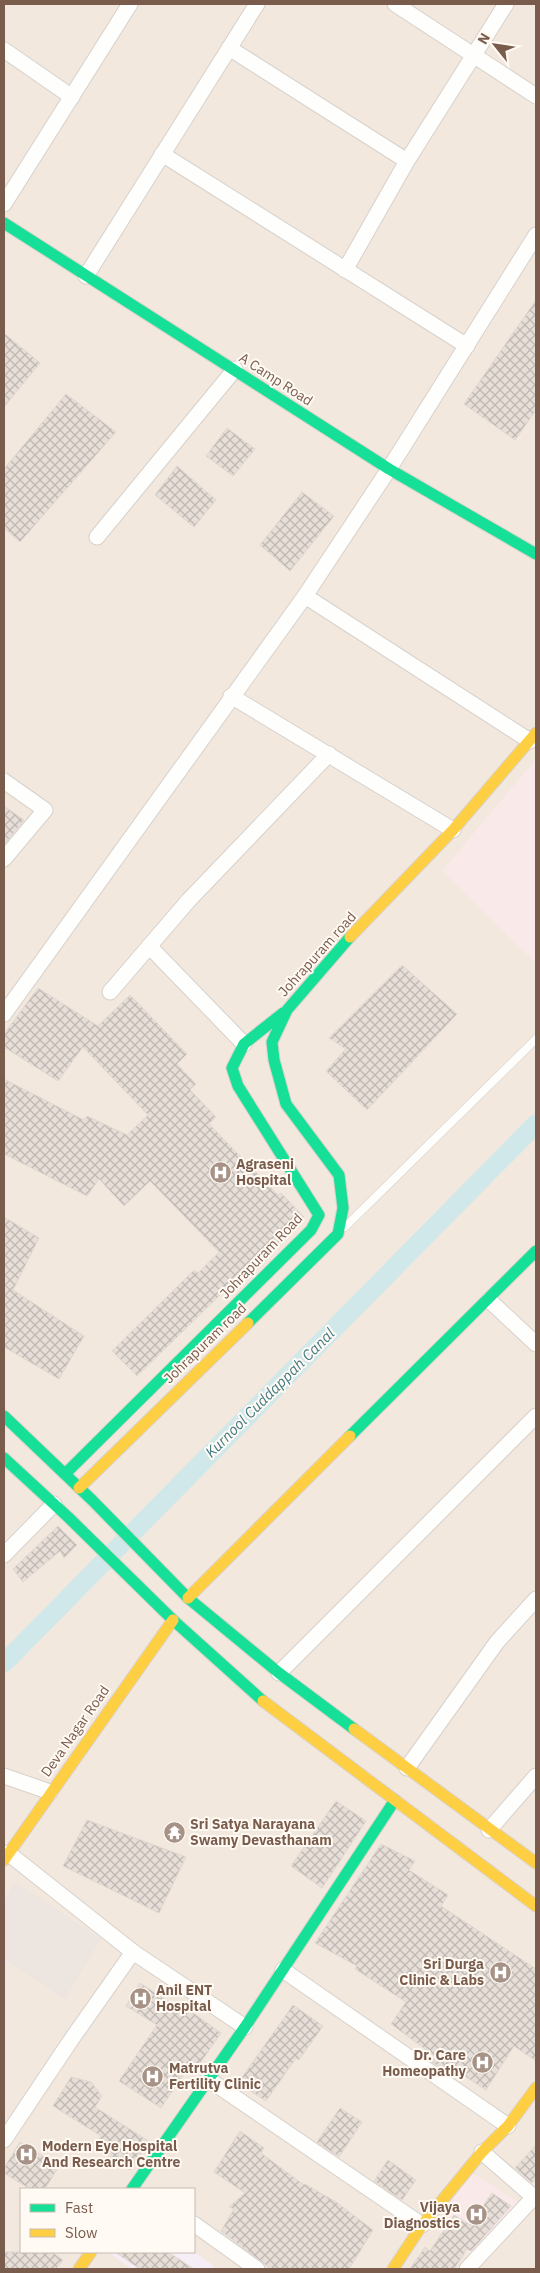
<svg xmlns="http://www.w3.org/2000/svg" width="540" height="2273" font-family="'IBM Plex Sans',sans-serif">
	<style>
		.residential { fill: #f2e8de; fill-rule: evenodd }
		.industrial { fill: #ede5e0 }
		.education { fill: #f6eef6 }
		.medical { fill: #fae9e9 }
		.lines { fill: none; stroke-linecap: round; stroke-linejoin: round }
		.canal { stroke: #d0e8ea; stroke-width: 19 }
		.building { fill: url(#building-cross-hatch); stroke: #e2d8d2 }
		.lane-casing { stroke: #d7d1cb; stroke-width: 9 }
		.street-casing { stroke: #d7d1cb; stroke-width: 17 }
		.fast-casing { stroke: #d9d2cb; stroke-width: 13 }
		.slow-casing { stroke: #d9d2cb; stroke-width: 13 }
		.lane { stroke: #fefefd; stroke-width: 8 }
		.street { stroke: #fefefd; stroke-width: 15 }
		.fast { stroke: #16e098; stroke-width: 11 }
		.slow { stroke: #ffcf43; stroke-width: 11 }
		.labels { text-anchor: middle; stroke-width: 4; stroke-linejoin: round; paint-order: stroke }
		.street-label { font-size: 14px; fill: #7a5c4d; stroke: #fffaf3 }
		.poi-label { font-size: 14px; font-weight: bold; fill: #7a5c4d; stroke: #fffaf3; text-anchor: start }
		.water-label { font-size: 15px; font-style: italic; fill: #437c86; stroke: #fffaf3 }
	</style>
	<defs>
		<pattern id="building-cross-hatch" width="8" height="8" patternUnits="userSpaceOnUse" patternTransform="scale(1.25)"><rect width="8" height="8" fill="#e6ded7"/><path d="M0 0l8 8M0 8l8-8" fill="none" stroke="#bfb7b1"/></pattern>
	</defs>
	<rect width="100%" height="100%" fill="#f9f5f0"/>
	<path class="residential" d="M4 4H536V2269H4ZM21 2189H194V2252H21Z"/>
	<path class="industrial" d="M15 1882 101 1939 65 1999 4 1959V1900Z"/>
	<path class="education" d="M108 2252H194L214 2266 211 2269H132Z"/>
	<g class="medical">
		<path d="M536 759V963L442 871Z"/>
		<path d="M472 2173 518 2202 481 2262 433 2227Z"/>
	</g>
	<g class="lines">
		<path class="canal" d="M4 1663 536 1124"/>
	</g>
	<g class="building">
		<path d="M536 300V410L515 440 464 404Z"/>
		<path d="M4 333 40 363 4 407Z"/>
		<path d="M66 394 116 432 20 542 4 528V469Z"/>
		<path d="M227 428 255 449 233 476 206 456Z"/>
		<path d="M177 466 216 500 194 527 155 495Z"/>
		<path d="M302 492 334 516 290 571 260 545Z"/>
		<path d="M4 806 24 820 4 845Z"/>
		<path d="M402 965 457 1014 367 1110 326 1071 346 1049 329 1038Z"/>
		<path d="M38 988 98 1026 130 995 187 1054 177 1064 196 1084 190 1090 216 1117 209 1124 278 1195 281 1193 304 1217 230 1291 227 1288 137 1376 112 1351 194 1270 198 1273 219 1252 150 1181 124 1206 99 1179 87 1196 4 1154V1079L84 1120 87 1116 127 1135 148 1115 83 1047 58 1081 4 1047V1034Z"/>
		<path d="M4 1217 39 1238 13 1290 84 1336 59 1379 4 1347Z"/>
		<path d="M58 1526 77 1545 64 1558 60 1551 23 1582 13 1569Z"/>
		<path d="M336 1801 366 1821 322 1888 291 1866Z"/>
		<path d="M87 1820 186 1857 159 1913 63 1866Z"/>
		<path d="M381 1844 415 1861 409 1870 448 1895 441 1906 536 1969V2061L514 2046 486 2090 460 2073 456 2078 432 2062 436 2057 391 2024 406 2002 355 1969 357 1966 315 1943Z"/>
		<path d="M140 1983 180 2009 182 2005 221 2033 198 2066 192 2062 161 2108 119 2081 157 2025 126 2006Z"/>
		<path d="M293 2005 323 2026 299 2060 296 2058 266 2101 238 2083Z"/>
		<path d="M71 2077 91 2082 102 2096 95 2107 150 2142 130 2170 94 2147 101 2136 53 2106Z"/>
		<path d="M340 2108 362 2122 339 2157 317 2142Z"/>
		<path d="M240 2131 264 2148 261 2153 304 2185 305 2184 336 2202 373 2230 349 2269H271L221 2231 234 2209 229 2207 245 2193 214 2172Z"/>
		<path d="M20 2142 59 2166 45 2189H30L4 2173V2168Z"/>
		<path d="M536 2145V2179L532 2183 515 2168Z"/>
		<path d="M388 2160 416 2180 402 2200 374 2181Z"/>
		<path d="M492 2193 511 2206 471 2251 467 2249 454 2269H410L425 2247 430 2251 454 2215 470 2225Z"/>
		<path d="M4 2252H52L63 2260 56 2269H4Z"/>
		<path d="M115 2252H168L194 2269H140Z"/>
	</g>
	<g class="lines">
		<defs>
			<path id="lane" d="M345 1227 536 1039"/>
			<g id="street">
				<path d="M395 4 536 96"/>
				<path d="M229 48 407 161"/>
				<path d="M4 50 72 97"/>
				<path d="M162 154 467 346"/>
				<path d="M4 204 130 4"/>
				<path d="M345 270 407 161 506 4"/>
				<path d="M86 276 257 4"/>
				<path d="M97 537 235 369"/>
				<path d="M305 596 530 741"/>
				<path d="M231 696 453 830"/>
				<path d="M4 781 45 810 4 859"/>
				<path d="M149 946 244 1044"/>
				<path d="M110 992 188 901 329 754"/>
				<path d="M4 1014 305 596 389 469 536 235"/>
				<path d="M489 1300 536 1344"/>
				<path d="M4 1555 54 1504"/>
				<path d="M279 1673 536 1416"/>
				<path d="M407 1768 497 1642 536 1599"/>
				<path d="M4 1776 50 1792"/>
				<path d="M489 1830 536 1776"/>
				<path d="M8 1853 133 1952 245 2027"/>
				<path d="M283 1970 508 2126"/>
				<path d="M208 2079 422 2225"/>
				<path d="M4 2140 71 2040 133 1952"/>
				<path d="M482 2152 536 2199"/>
				<path d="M194 2224 257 2269"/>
				<path d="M467 2269 534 2197"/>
			</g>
			<g id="fast">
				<path d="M4 223 389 469 536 554"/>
				<path d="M248 1323 338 1234 343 1208 339 1175 286 1104 274 1060 272 1042 287 1010 350 937"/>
				<path d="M4 1416 92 1500 188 1598 279 1673 354 1729"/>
				<path d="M350 1436 536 1251"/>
				<path d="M4 1458 68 1517 173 1620 263 1701"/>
				<path d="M65 1474 311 1230 319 1215 238 1086 232 1068 244 1044 283 1013"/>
				<path d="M132 2189 245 2027 395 1800"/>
			</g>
			<g id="slow">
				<path d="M350 937 453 830 536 733"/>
				<path d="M79 1488 248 1323"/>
				<path d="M188 1598 350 1436"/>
				<path d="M263 1701 536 1906"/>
				<path d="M354 1729 536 1863"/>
				<path d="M4 1860 173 1620"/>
				<path d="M79 2269 91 2252"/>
				<path d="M393 2269 422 2225 482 2152 508 2126 536 2088"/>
			</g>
		</defs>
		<use href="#lane" class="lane-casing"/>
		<use href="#street" class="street-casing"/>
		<use href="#fast" class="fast-casing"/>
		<use href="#slow" class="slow-casing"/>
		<use href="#lane" class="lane"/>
		<use href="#street" class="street"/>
		<use href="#fast" class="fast"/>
		<use href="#slow" class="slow"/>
	</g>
	<defs>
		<symbol id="hospital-disc" viewBox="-11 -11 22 22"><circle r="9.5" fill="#a69286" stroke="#fffaf3"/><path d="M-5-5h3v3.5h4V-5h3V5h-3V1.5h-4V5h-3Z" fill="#fff"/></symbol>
		<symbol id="temple-disc" viewBox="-11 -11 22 22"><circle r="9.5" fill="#a69286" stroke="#fffaf3"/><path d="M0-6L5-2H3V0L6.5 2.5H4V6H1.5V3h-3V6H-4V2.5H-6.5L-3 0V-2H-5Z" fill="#fff"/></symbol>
	</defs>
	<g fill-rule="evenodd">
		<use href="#hospital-disc" x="208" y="1160" width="25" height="25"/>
		<use href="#temple-disc" x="162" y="1820" width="25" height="25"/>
		<use href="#hospital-disc" x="488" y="1960" width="25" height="25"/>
		<use href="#hospital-disc" x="128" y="1986" width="25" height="25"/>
		<use href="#hospital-disc" x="470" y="2050" width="25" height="25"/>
		<use href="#hospital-disc" x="140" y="2064" width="25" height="25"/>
		<use href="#hospital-disc" x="14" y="2142" width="25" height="25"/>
		<use href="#hospital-disc" x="464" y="2202" width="25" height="25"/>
	</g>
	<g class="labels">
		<g class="street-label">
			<text transform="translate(276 379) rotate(33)" y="5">A Camp Road</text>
			<text transform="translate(317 954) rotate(-48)" y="5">Johrapuram road</text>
			<text transform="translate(261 1256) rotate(-46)" y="5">Johrapuram Road</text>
			<text transform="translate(205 1343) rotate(-44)" y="5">Johrapuram road</text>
			<text transform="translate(75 1731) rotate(-55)" y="5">Deva Nagar Road</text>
		</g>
		<g class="poi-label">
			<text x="236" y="1169">Agraseni<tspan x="236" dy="16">Hospital</tspan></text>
			<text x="190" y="1829">Sri Satya Narayana<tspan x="190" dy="16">Swamy Devasthanam</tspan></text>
			<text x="484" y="1969" text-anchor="end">Sri Durga<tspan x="484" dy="16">Clinic &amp; Labs</tspan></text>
			<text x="156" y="1995">Anil ENT<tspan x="156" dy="16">Hospital</tspan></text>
			<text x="466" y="2060" text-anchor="end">Dr. Care<tspan x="466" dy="16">Homeopathy</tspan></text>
			<text x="169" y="2073">Matrutva<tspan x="169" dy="16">Fertility Clinic</tspan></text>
			<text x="42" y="2151">Modern Eye Hospital<tspan x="42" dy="16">And Research Centre</tspan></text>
			<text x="460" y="2212" text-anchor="end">Vijaya<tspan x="460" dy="16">Diagnostics</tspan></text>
		</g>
		<g class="water-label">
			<text transform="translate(270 1393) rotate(-45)" y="5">Kurnool Cuddappah Canal</text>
		</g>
	</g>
	<rect width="540" height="2273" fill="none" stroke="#7a5c4d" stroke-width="10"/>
	<rect x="20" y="2188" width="175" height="65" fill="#fffaf3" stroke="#cabbb1"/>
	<rect x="30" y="2204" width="25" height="8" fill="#16e098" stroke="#cabbb1"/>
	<text x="65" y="2213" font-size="15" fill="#7a5c4d">Fast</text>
	<rect x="30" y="2229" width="25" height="8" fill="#ffcf43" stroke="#cabbb1"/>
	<text x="65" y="2238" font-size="15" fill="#7a5c4d">Slow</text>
	<g transform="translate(495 45) rotate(300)" stroke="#fffaf3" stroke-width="4" paint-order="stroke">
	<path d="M0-4L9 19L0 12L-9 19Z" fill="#7a5c4d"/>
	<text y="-8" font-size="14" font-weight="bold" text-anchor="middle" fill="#7a5c4d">N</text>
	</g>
</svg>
